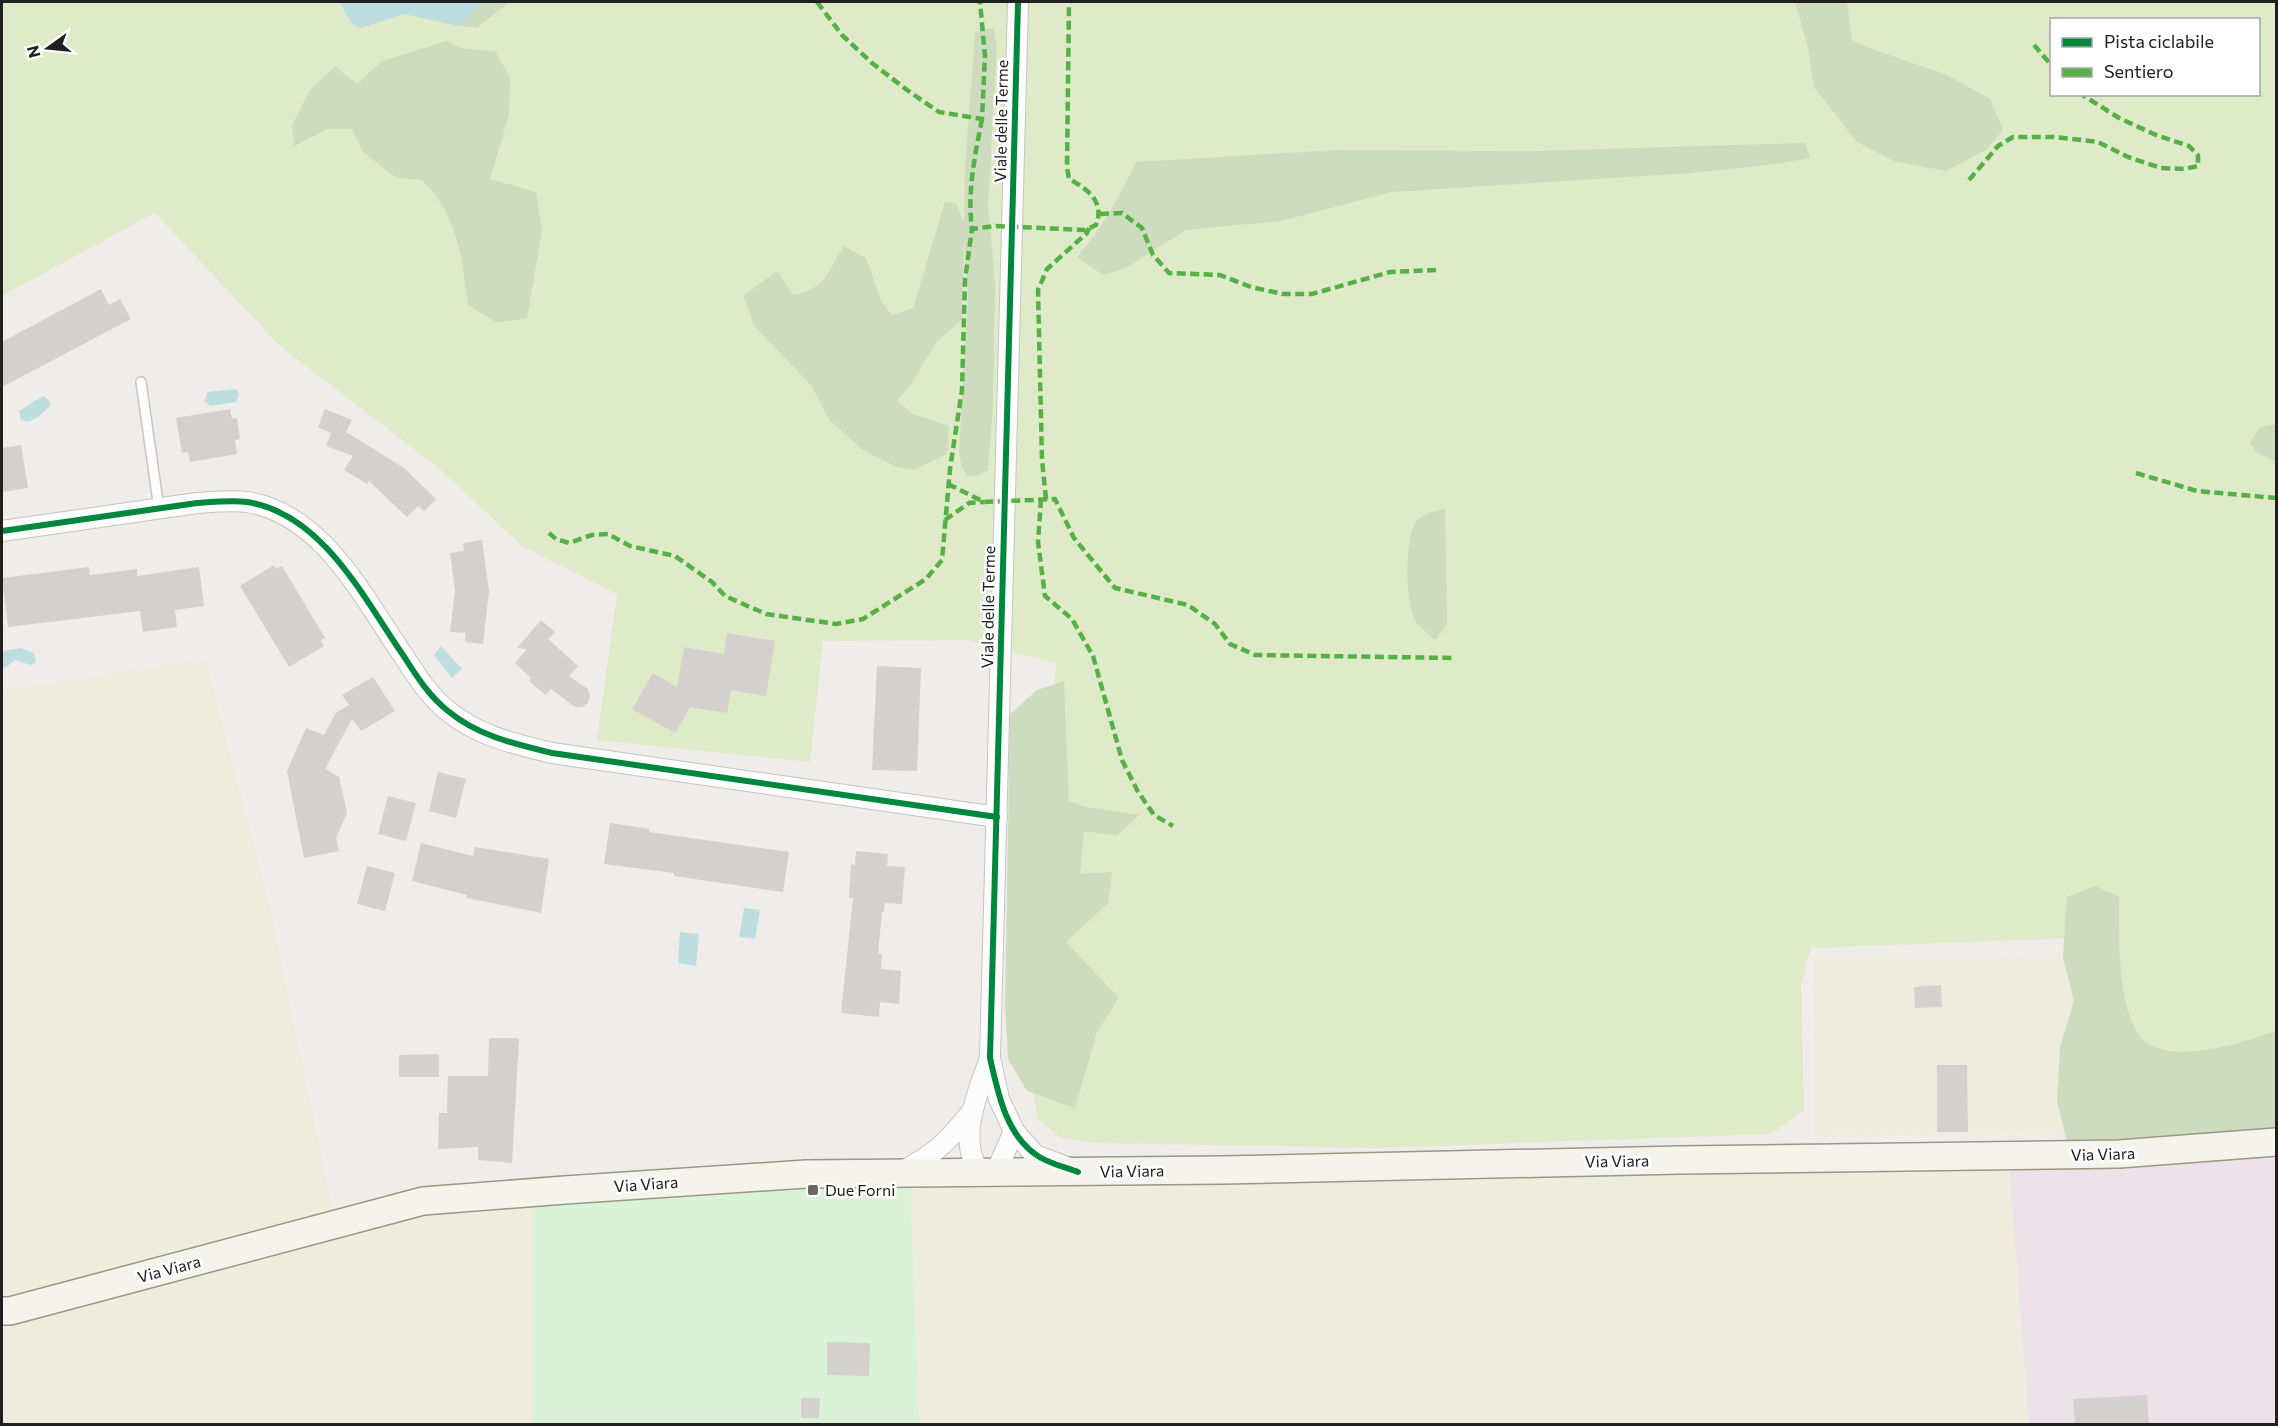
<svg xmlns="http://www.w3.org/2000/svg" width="2278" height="1426" font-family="Commissioner,sans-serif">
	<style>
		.industrial { fill: #ece2e8 }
		.farmland { fill: #eeeddd }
		.grass { fill: #dfeac9; fill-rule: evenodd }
		.forest { fill: #cddcbf }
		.park { fill: #daf3d6 }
		.water { fill: #bedde1 }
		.building { fill: #d3d0ce }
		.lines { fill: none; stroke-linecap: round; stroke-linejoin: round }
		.service-casing { stroke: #c6c4c3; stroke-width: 12 }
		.minor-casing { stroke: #c6c4c3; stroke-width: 22 }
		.secondary-casing { stroke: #999881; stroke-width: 30 }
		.service { stroke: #fdfcfc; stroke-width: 9 }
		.minor { stroke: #fdfcfc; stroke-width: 20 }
		.secondary { stroke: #f4f3ec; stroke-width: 27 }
		.quiet { stroke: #55b145; stroke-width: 4.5; stroke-dasharray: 9 4.5; stroke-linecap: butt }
		.cycleway-casing { stroke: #fff; stroke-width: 10 }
		.cycleway { stroke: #00873e; stroke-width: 6 }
		.poi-dot { fill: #686766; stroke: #fff; stroke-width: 2 }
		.labels { text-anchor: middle; stroke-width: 5; stroke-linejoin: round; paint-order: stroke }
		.street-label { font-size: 16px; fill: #202020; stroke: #fff }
		.poi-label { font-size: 16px; fill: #202020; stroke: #fff; text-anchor: start }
	</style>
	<rect width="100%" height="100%" fill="#efece9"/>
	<path class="industrial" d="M2276 1146V1424H2029L2008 1155Z"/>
	<g class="farmland">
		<path d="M206 660 273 920 334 1219 532 1183V1424H2V690Z"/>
		<path d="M2082 957 2083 1133 1815 1134 1813 958Z"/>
		<path d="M2008 1155 2029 1424H919L910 1180 975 1190Z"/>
	</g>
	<path class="grass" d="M2 2H2276V1114L2088 1119 2070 938 1811 948 1801 985 1804 1111 1771 1134 1380 1148 1095 1143 1061 1138 1037 1118 1029 1060 1056 663 967 640 823 641 810 762 597 740 617 594 522 546 440 469 280 346 155 213 2 296ZM2052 20H2258V94H2052Z"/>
	<g class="forest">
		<path d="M482 2H509L477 28 459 26Z"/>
		<path d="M1794 2H1847L1852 40 1875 50 1947 75 1990 99 2003 130 1986 150 1946 171 1894 161 1857 142 1814 87 1808 48 1796 5Z"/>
		<path d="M993 28 997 46 988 205 995 281 993 403 988 470 979 475 968 476 962 468 959 453 968 299 964 236 962 319 936 343 911 384 897 401 913 414 949 426 947 454 914 470 896 467 863 450 829 420 811 385 755 327 743 296 777 271 793 295C825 290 828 271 844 246L866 258 881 301 892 315 913 308 945 202 956 203 964 223 965 168 975 32Z"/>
		<path d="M447 41 463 49 495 51 510 77 509 115 490 179 536 192 542 230 527 318 497 323 468 305C462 258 458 215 422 180L396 178 362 151 352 129H327L294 146 292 125 310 90 335 66 357 84 382 61Z"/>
		<path d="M1805 143 1810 158 1776 164 1691 173 1392 192 1281 221 1186 230 1126 268 1103 275 1077 257C1102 228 1120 196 1136 162L1335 150 1533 151Z"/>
		<path d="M2276 424V462L2256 452 2250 443 2260 427Z"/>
		<path d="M1445 509 1447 625 1435 640C1429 635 1422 629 1417 623 1405 607 1404 538 1416 522 1423 513 1435 511 1445 509Z"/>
		<path d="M1064 681 1069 801 1086 807 1139 815 1117 836 1084 831 1080 874 1112 872 1108 903 1066 942 1119 998 1097 1032 1075 1108 1027 1091 1008 1059 1005 1006 1010 714 1037 690Z"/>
		<path d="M2095 886 2119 896C2119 930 2116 1021 2147 1043 2177 1064 2245 1042 2276 1031V1130L2067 1142 2057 1101 2060 1047 2074 1001 2063 957 2067 897Z"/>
	</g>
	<path class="park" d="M910 1180 919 1424H532V1183Z"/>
	<g class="water">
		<path d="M339 2H482L459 26 404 14 361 28 352 24Z"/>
		<path d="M234 389 238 391 239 395 236 402 210 406 204 401 208 392Z"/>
		<path d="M43 396 48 399 51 405 38 417 28 422 21 420 19 411Z"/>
		<path d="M441 646 462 669 452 678 434 655Z"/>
		<path d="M20 648 34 653 36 662 31 665 15 660 5 668 2 667V653L4 651Z"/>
		<path d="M744 908 760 910 755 939 739 937Z"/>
		<path d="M680 932 699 934 696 966 678 963Z"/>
	</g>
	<g class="building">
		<path d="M101 289 109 305 120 299 131 319 2 387V342Z"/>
		<path d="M230 409 232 419 237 418 240 439 235 440 237 454 190 462 188 452 182 453 176 418Z"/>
		<path d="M325 409 352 420 346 432 404 468 436 499 424 511 418 506 407 517 369 481 367 484 344 470 353 456 326 446 331 433 318 427Z"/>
		<path d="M21 445 28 488 2 492V448Z"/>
		<path d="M482 540 489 591 483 644 465 642 466 633 450 632 455 591 450 553 464 551 463 543Z"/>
		<path d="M274 565 276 569 282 566 325 638 321 640 324 646 289 667 240 586Z"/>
		<path d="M89 567 90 575 137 569V576L199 567 204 606 175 610 177 627 143 632 140 611 8 627 2 578Z"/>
		<path d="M541 620 555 632 548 639 578 666 569 676 588 689 590 696 588 703 582 707H575L551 689 546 695 529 681 531 678 515 663 527 649 517 648Z"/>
		<path d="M727 633 775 641 766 696 731 690 727 713 690 707 675 733 632 709 653 673 677 687 684 647 724 654Z"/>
		<path d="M877 666 921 668 917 771 872 770Z"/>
		<path d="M373 677 395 711 361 731 352 719 325 769 339 777 347 813 336 838 339 851 304 858 287 771 306 728 324 735 336 713 349 705 342 695Z"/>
		<path d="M438 772 466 779 456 818 429 811Z"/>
		<path d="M388 796 416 803 406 841 378 834Z"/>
		<path d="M610 823 650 829 649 832 789 852 783 892 674 876V873L604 864Z"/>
		<path d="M421 843 473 856 475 847 549 859 541 913 467 898V895L412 881Z"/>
		<path d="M856 851 888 854 887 866 905 867 902 904 885 903 884 912H882L878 954H882L881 969 901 971 899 1004 880 1002 879 1017 841 1013 853 898H849L851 864 855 865Z"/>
		<path d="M367 866 395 873 385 911 357 904Z"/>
		<path d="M1941 985 1942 1007 1915 1008 1914 987Z"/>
		<path d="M489 1038H519L512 1163 478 1160V1147L438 1149 439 1113H447L448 1076H488Z"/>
		<path d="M439 1054V1077H399V1055Z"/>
		<path d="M1937 1065H1967L1968 1132H1937Z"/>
		<path d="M827 1342 870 1343 869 1376 827 1375Z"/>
		<path d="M2147 1395 2149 1425H2075L2073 1399Z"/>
		<path d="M801 1398H820L819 1418H801Z"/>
	</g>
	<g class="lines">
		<defs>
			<path id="service" d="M141 382 159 509"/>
			<g id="minor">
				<path d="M1018 2 990 1058 999 1099 1014 1131 1035 1155 1067 1167"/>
				<path d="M2 531 197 503C214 502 231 500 247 502 324 514 365 601 405 658 417 677 430 697 448 711 478 736 515 744 552 753L997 817"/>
				<path d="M901 1172C936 1154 949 1140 973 1110"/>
				<path d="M980 1172C956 1140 978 1092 990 1058"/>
				<path d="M996 1172 1014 1131"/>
			</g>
			<path id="secondary" d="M2 1311H10L423 1201 565 1190 806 1174 1223 1170 1680 1160 2119 1154 2276 1142"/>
		</defs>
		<use href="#service" class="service-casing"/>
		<use href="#minor" class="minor-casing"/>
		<use href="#secondary" class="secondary-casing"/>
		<use href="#service" class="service"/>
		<use href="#minor" class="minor"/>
		<use href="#secondary" class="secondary"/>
		<g class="quiet">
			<path d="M817 2 842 35 872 63 907 90 939 112 982 119 985 56 980 2"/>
			<path d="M2034 45 2052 66"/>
			<path d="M982 119C975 155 967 192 972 229L996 226 1085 230 1096 225C1105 202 1088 189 1069 179L1067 168 1069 2"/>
			<path d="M1969 180 1998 146 2013 137H2054L2098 142 2128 157 2161 168 2184 169 2198 166V155L2189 146 2156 135 2119 118 2081 94"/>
			<path d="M1100 214 1122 213 1142 228 1153 255 1169 273 1220 275 1251 287 1283 294H1312L1390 272 1436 270"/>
			<path d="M2136 473 2197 491 2276 498"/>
			<path d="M948 484 984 502 1055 499 1074 538 1115 588 1188 605 1215 624 1230 644 1255 655 1453 658"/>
			<path d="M1041 499 1038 542 1045 596 1072 619 1093 656 1122 760 1137 790 1154 815 1173 826"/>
			<path d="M1046 499 1042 460 1038 290 1047 269 1087 233 1089 228"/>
			<path d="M945 520 969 503 984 502"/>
			<path d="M549 533 556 539 569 543 592 535 608 534 630 546 675 556 712 582 725 596 766 614 836 624 863 619 926 579 942 560 950 469 962 390 965 280 972 229"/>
		</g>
		<defs>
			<g id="cycleway">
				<path d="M1018 2 990 1058C998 1092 1005 1132 1035 1154 1046 1163 1065 1167 1078 1172"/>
				<path d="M2 531 197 503C214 502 231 500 247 502 324 514 365 601 405 658 417 677 430 697 448 711 478 736 515 744 552 753L997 817"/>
			</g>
		</defs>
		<use href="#cycleway" class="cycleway-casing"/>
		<use href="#cycleway" class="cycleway"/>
	</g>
	<rect class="poi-dot" x="807" y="1184" width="12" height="12" rx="3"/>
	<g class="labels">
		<g class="street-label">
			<text transform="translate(1001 121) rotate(-89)" y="6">Viale delle Terme</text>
			<text transform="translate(988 607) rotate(-89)" y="6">Viale delle Terme</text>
			<text transform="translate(2103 1154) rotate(-2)" y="6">Via Viara</text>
			<text transform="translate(1617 1161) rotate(-1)" y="6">Via Viara</text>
			<text transform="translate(1132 1171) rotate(-1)" y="6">Via Viara</text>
			<text transform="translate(646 1184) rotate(-4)" y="6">Via Viara</text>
			<text transform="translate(169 1269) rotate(-15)" y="6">Via Viara</text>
		</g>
		<g class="poi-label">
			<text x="825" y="1196">Due Forni</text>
		</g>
	</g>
	<rect width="2278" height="1426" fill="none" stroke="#202020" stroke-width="6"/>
	<rect x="2050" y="18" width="210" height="78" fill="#ffffff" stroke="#a6a6a6" stroke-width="1.5"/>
	<rect x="2062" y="38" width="30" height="9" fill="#00873e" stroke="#a6a6a6" stroke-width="1.5"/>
	<text x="2104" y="48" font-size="18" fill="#202020">Pista ciclabile</text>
	<rect x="2062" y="68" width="30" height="9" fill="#55b145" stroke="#a6a6a6" stroke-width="1.5"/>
	<text x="2104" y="78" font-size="18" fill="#202020">Sentiero</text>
	<g transform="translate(48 48) rotate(255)" stroke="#ffffff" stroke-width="4.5" paint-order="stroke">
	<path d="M0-4.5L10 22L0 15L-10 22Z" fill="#202020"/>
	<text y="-9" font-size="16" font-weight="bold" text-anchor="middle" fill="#202020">N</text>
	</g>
</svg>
